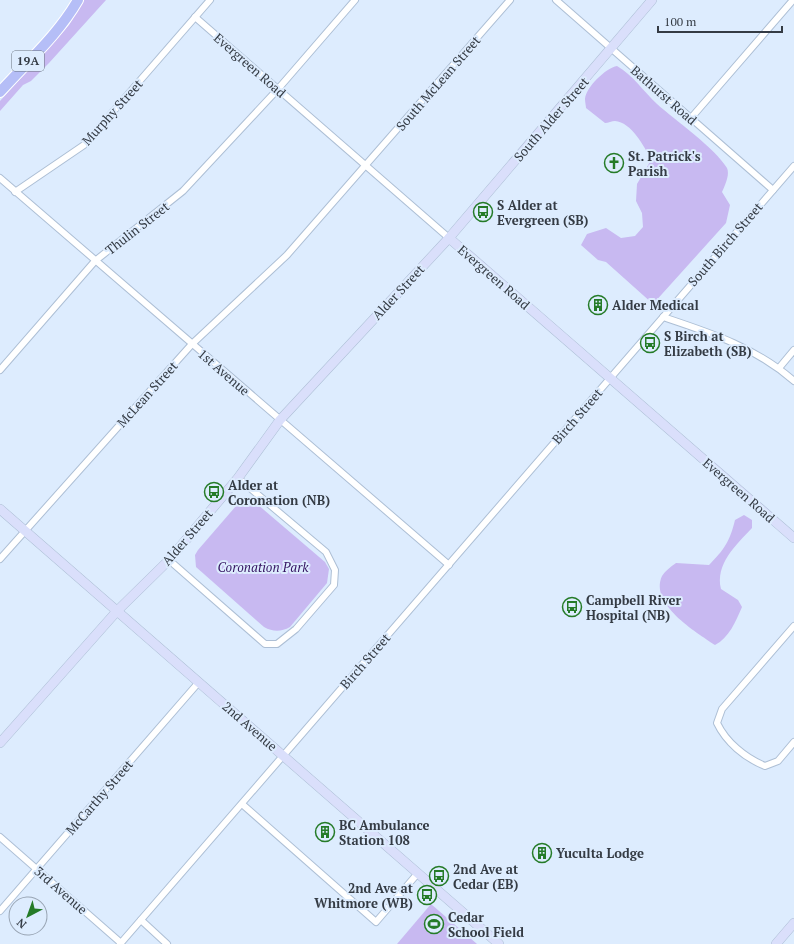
<svg xmlns="http://www.w3.org/2000/svg" width="794" height="944" font-family="'PT Serif',serif">
	<style>
		.green { fill: #c8b9f1 }
		.lines { fill: none; stroke-linecap: round; stroke-linejoin: round }
		.street-casing { stroke: #adbfd5; stroke-width: 8 }
		.secondary-casing { stroke: #adbfd5; stroke-width: 10 }
		.primary-casing { stroke: #fff; stroke-width: 12 }
		.street { stroke: #fff; stroke-width: 6 }
		.secondary { stroke: #dadffb; stroke-width: 9 }
		.primary { stroke: #b5bef7; stroke-width: 10 }
		.labels { text-anchor: middle; stroke-width: 4; stroke-linejoin: round; paint-order: stroke }
		.shield { fill: #ddecfe; stroke: #67707c; stroke-width: 1 }
		.shield-label { font-size: 12px; font-weight: bold; fill: #343b44 }
		.street-label { font-size: 13px; fill: #343b44; stroke: #ddecfe }
		.poi-label { font-size: 13px; font-weight: bold; fill: #343b44; stroke: #ddecfe; text-anchor: start }
		.park-label { font-size: 13px; font-style: italic; fill: #341361; stroke: #ddecfe }
	</style>
	<rect width="100%" height="100%" fill="#ddecfe"/>
	<g class="green">
		<path d="M84 0H106L49 63 31 81 23 85 0 111V101L55 41 69 25Z"/>
		<path d="M617 66C633 75 643 91 657 104 675 120 715 148 727 168 730 175 725 185 722 192L730 205 726 223 653 304 606 262 598 260 581 245 587 234 606 228 621 238 635 236 643 227 642 213 636 201 637 184 651 160C645 147 631 122 615 121 612 121 608 123 605 123L586 108C586 106 585 102 585 99 586 87 606 68 617 66Z"/>
		<path d="M243 502 257 504 325 562 329 569 327 583 290 627C281 632 273 632 264 627L196 567 195 555 198 550 236 506Z"/>
		<path d="M744 515 752 520V528C736 545 715 564 721 589L738 600 742 607C736 621 729 638 715 645 696 632 649 604 662 576 665 571 672 566 676 563L709 565C724 550 730 541 735 520Z"/>
		<path d="M431 904 477 944H397Z"/>
	</g>
	<g class="lines">
		<defs>
			<g id="street">
				<path d="M556 0 773 190"/>
				<path d="M195 17 449 238"/>
				<path d="M691 118 793 0"/>
				<path d="M0 178 449 565"/>
				<path d="M15 192 84 145 210 0"/>
				<path d="M663 317C711 333 755 347 794 381"/>
				<path d="M779 368 794 350"/>
				<path d="M0 370 95 261 183 191 278 89 355 0"/>
				<path d="M0 559 192 344 287 255 510 0"/>
				<path d="M169 560 265 644H277L296 629 334 585 335 570 326 552 238 478"/>
				<path d="M794 626 722 709 717 723C726 742 745 758 765 766L778 761 794 742"/>
				<path d="M242 804 376 922 418 873"/>
				<path d="M0 837 121 943"/>
				<path d="M0 911 199 682"/>
				<path d="M141 920 167 944"/>
				<path d="M120 944 794 166"/>
			</g>
			<g id="secondary">
				<path d="M449 238 794 538"/>
				<path d="M0 509 499 944"/>
				<path d="M0 743 117 611 169 560 238 478 280 420 449 238 652 0"/>
				<path d="M776 944 794 923"/>
			</g>
			<path id="primary" d="M0 92C27 62 58 35 78 0"/>
		</defs>
		<use href="#street" class="street-casing"/>
		<use href="#secondary" class="secondary-casing"/>
		<use href="#primary" class="primary-casing"/>
		<use href="#street" class="street"/>
		<use href="#secondary" class="secondary"/>
		<use href="#primary" class="primary"/>
	</g>
	<defs>
		<symbol id="church-ring" viewBox="-11 -11 22 22"><circle r="9.5" fill="#ddecfe" stroke="#257b28" stroke-width="1.5"/><path d="M-1.2-6h2.4v3.5h3.3v2.4h-3.3V6h-2.4V-.1h-3.3v-2.4h3.3Z" fill="#257b28"/></symbol>
		<symbol id="bus-ring" viewBox="-11 -11 22 22"><circle r="9.5" fill="#ddecfe" stroke="#257b28" stroke-width="1.5"/><path d="M-5-6H5V4H4V6H2V4H-2V6H-4V4H-5ZM-3.5-4V0h7V-4ZM-3.5 1.2v1.5H-2V1.2ZM2 1.2v1.5H3.5V1.2Z" fill="#257b28"/></symbol>
		<symbol id="building-ring" viewBox="-11 -11 22 22"><circle r="9.5" fill="#ddecfe" stroke="#257b28" stroke-width="1.5"/><path d="M-4-6H4V6H1V3H-1V6H-4ZM-2.5-4.3h1.7v1.8h-1.7ZM.8-4.3h1.7v1.8H.8ZM-2.5-1h1.7V.8h-1.7ZM.8-1h1.7V.8H.8Z" fill="#257b28"/></symbol>
		<symbol id="stadium-ring" viewBox="-11 -11 22 22"><circle r="9.5" fill="#ddecfe" stroke="#257b28" stroke-width="1.5"/><path d="M0-5a6.5 5 0 1 0 0 10a6.5 5 0 1 0 0-10ZM-3.5-1.8h7v3.6h-7Z" fill="#257b28"/></symbol>
	</defs>
	<g fill-rule="evenodd">
		<use href="#church-ring" x="603" y="152" width="22" height="22"/>
		<use href="#bus-ring" x="472" y="201" width="22" height="22"/>
		<use href="#building-ring" x="587" y="294" width="22" height="22"/>
		<use href="#bus-ring" x="639" y="332" width="22" height="22"/>
		<use href="#bus-ring" x="203" y="481" width="22" height="22"/>
		<use href="#bus-ring" x="561" y="596" width="22" height="22"/>
		<use href="#building-ring" x="314" y="821" width="22" height="22"/>
		<use href="#building-ring" x="531" y="842" width="22" height="22"/>
		<use href="#bus-ring" x="428" y="865" width="22" height="22"/>
		<use href="#bus-ring" x="416" y="884" width="22" height="22"/>
		<use href="#stadium-ring" x="423" y="913" width="22" height="22"/>
	</g>
	<g class="labels">
		<rect class="shield" x="12" y="51" width="32" height="20" rx="3"/>
		<g class="shield-label">
			<text x="28" y="65">19A</text>
		</g>
		<g class="street-label">
			<text transform="translate(250 65) rotate(41)" y="5">Evergreen Road</text>
			<text transform="translate(438 83) rotate(-49)" y="5">South McLean Street</text>
			<text transform="translate(664 95) rotate(41)" y="5">Bathurst Road</text>
			<text transform="translate(112 112) rotate(-48)" y="5">Murphy Street</text>
			<text transform="translate(551 119) rotate(-49)" y="5">South Alder Street</text>
			<text transform="translate(137 228) rotate(-38)" y="5">Thulin Street</text>
			<text transform="translate(725 244) rotate(-49)" y="5">South Birch Street</text>
			<text transform="translate(494 277) rotate(41)" y="5">Evergreen Road</text>
			<text transform="translate(398 292) rotate(-47)" y="5">Alder Street</text>
			<text transform="translate(224 372) rotate(41)" y="5">1st Avenue</text>
			<text transform="translate(147 394) rotate(-48)" y="5">McLean Street</text>
			<text transform="translate(577 416) rotate(-49)" y="5">Birch Street</text>
			<text transform="translate(739 490) rotate(41)" y="5">Evergreen Road</text>
			<text transform="translate(187 537) rotate(-49)" y="5">Alder Street</text>
			<text transform="translate(365 661) rotate(-49)" y="5">Birch Street</text>
			<text transform="translate(250 726) rotate(41)" y="5">2nd Avenue</text>
			<text transform="translate(99 797) rotate(-49)" y="5">McCarthy Street</text>
			<text transform="translate(61 890) rotate(41)" y="5">3rd Avenue</text>
		</g>
		<g class="poi-label">
			<text x="628" y="161">St. Patrick's<tspan x="628" dy="15">Parish</tspan></text>
			<text x="497" y="210">S Alder at<tspan x="497" dy="15">Evergreen (SB)</tspan></text>
			<text x="612" y="310">Alder Medical</text>
			<text x="664" y="341">S Birch at<tspan x="664" dy="15">Elizabeth (SB)</tspan></text>
			<text x="228" y="490">Alder at<tspan x="228" dy="15">Coronation (NB)</tspan></text>
			<text x="586" y="605">Campbell River<tspan x="586" dy="15">Hospital (NB)</tspan></text>
			<text x="339" y="830">BC Ambulance<tspan x="339" dy="15">Station 108</tspan></text>
			<text x="556" y="858">Yuculta Lodge</text>
			<text x="453" y="874">2nd Ave at<tspan x="453" dy="15">Cedar (EB)</tspan></text>
			<text x="413" y="893" text-anchor="end">2nd Ave at<tspan x="413" dy="15">Whitmore (WB)</tspan></text>
			<text x="448" y="922">Cedar<tspan x="448" dy="15">School Field</tspan></text>
		</g>
		<g class="park-label">
			<text x="263" y="572">Coronation Park</text>
		</g>
	</g>
	<g transform="translate(28 916) rotate(221)"><circle r="19" fill="#ddecfe" stroke="#99a5b4"/>
	<path d="M0-3L7 15L0 10L-7 15Z" fill="#257b28"/>
	<text y="-6" font-size="11" font-weight="bold" text-anchor="middle" fill="#343b44">N</text>
	</g>
	<path d="M658 26v6h124v-6" fill="none" stroke="#343b44" stroke-width="2"/>
	<text x="664" y="26" font-size="12" fill="#343b44" stroke="#ddecfe" stroke-width="3" paint-order="stroke">100 m</text>
</svg>
